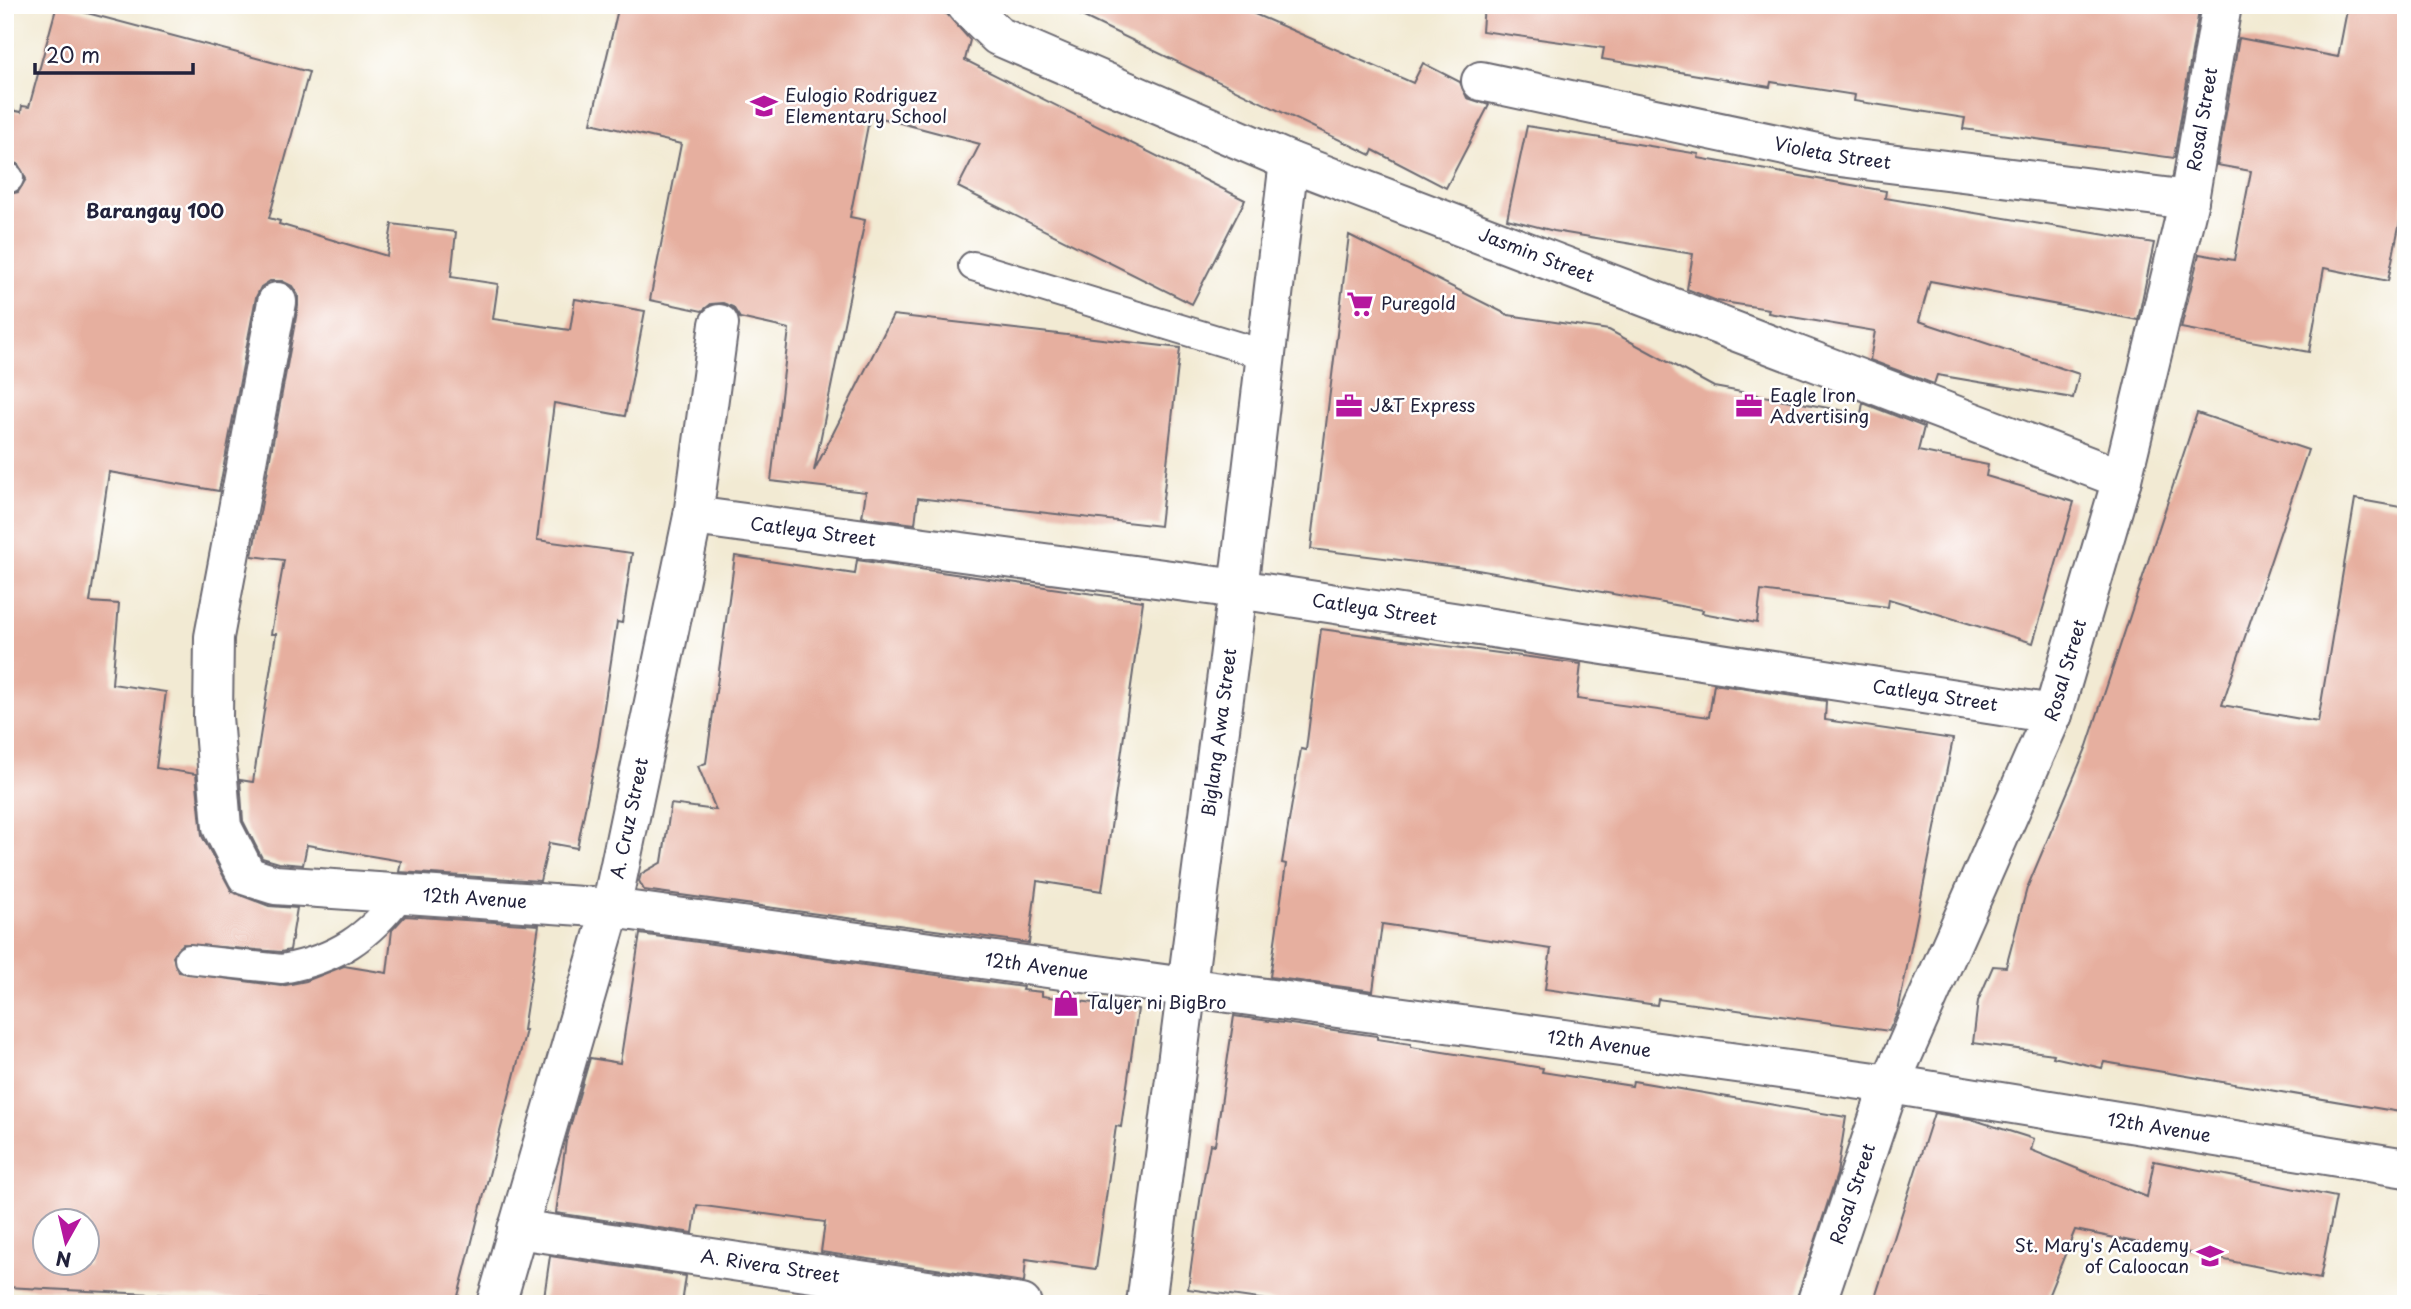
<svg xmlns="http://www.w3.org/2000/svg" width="2411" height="1309" font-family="'Playpen Sans',sans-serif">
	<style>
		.building { fill: #e6af9f; fill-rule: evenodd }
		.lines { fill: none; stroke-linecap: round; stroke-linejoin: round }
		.service-casing { stroke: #6b6870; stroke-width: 32 }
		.minor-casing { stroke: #6b6870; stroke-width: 42 }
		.service { stroke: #fff; stroke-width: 28 }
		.minor { stroke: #fff; stroke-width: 38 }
		.labels { text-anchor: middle; stroke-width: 5; stroke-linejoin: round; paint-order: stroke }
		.poi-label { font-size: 18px; fill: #22223b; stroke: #fff; text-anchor: start }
		.street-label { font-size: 18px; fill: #22223b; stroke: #fff }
		.neighbourhood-label { font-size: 19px; font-weight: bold; fill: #22223b; stroke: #fff }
	</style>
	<rect width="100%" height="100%" fill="#fff"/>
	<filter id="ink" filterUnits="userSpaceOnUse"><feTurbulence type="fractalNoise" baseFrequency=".0143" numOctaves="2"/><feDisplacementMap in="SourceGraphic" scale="14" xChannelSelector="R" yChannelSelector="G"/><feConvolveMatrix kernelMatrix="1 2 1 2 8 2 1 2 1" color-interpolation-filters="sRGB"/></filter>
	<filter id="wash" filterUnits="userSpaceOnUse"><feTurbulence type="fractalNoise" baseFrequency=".00686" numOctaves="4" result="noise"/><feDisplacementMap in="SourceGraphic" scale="28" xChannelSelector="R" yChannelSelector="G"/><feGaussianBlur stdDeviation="1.57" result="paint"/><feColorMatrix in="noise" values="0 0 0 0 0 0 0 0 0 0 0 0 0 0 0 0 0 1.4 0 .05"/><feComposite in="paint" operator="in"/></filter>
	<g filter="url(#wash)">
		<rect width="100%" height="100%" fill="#f2ead3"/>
		<g id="blocks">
			<g class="building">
				<path d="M57 5 309 72 269 218 280 221 279 224 387 256 392 224 456 232 451 277 498 284 493 319 570 330 575 299 645 311 625 416 554 403 537 540 632 553 622 623 617 622 598 746 577 848 549 843 540 881 399 872 401 861 307 845 303 865 279 863 262 858 243 821 240 780 253 782 276 634H271L284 560 252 556 298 306V295L292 286 282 281H270L261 287 256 297 219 491 109 472 90 602 119 604 112 684 166 692 156 768 196 774 202 836 232 892 269 906 297 908 290 950 281 952 183 944 173 957 179 972 281 986 306 981 344 966 387 973 392 930 405 916 539 925 523 1030H526L456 1304H354L5 1287V195L18 192 26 179 18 164 5 161V109L21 112 22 106 29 107ZM46 1222H88V1264H46Z"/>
				<path d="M619 5H912L947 14 970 40 965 60 1245 200 1192 304 958 187 980 144 870 115 850 217 865 220 814 471 893 315 1180 348 1160 526 918 498 915 524 862 517 866 492 771 481 789 329 740 318 733 307 723 303 711 304 702 311 650 300 681 144 591 123Z"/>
				<path d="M1059 5H1234L1413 83 1423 63 1460 82 1467 98 1489 105 1446 188 1373 150 1371 155Z"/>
				<path d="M1484 5H2200L2174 158 1963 129 1965 118 1854 101 1855 95 1771 82 1770 87 1602 59 1604 48 1482 31Z"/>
				<path d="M2348 5H2406V191L2388 281 2324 268 2309 352 2181 328 2199 254 2234 260 2251 171 2217 165 2239 38 2338 57Z"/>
				<path d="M1527 126 1699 154 1698 158 1886 191 1885 198 2154 243 2138 320 1930 281 1919 321 2079 374 2073 398 1937 375 1934 384 1870 360 1875 331 1768 313 1769 309 1717 301 1687 289 1693 254 1554 231 1507 219Z"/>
				<path d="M1349 235 1508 315 1609 330 1714 387 1861 414 1863 403 1924 427 1918 451 1988 465 1986 476 2074 502 2033 643 1889 599 1888 607 1761 591 1757 623 1702 613 1703 610 1472 569 1311 549Z"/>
				<path d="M2197 413 2308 450 2222 705 2318 722 2355 499 2406 508V1113L2104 1062 2102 1068 2053 1057 2054 1054 1973 1043 1978 1001 1993 966 2006 967 2027 888 2087 746Z"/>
				<path d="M735 556 855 574 857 560 1143 601 1102 891 1037 881 1029 943 644 890 639 881 641 874 662 862 671 804 716 810 698 766 706 763Z"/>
				<path d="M1321 629 1581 664 1577 699 1709 717 1714 684 1826 701 1825 720 1953 739 1898 1012 1889 1031 1658 999 1657 1005 1545 989 1551 949 1382 924 1373 991 1270 977 1286 864 1282 863 1301 749 1306 750Z"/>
				<path d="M640 934 1023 987 1022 990 1042 992V996L1138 1009 1121 1127 1116 1126 1096 1269 1026 1259 1024 1282 821 1252 825 1222 697 1205 693 1233 556 1213 566 1141 590 1058 620 1063Z"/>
				<path d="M1234 1016 1377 1036V1039L1411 1044V1047L1543 1068 1542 1072 1632 1086 1633 1081 1846 1117 1837 1174 1795 1304H1295L1188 1289 1201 1194 1210 1144 1215 1145Z"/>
				<path d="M1934 1113 1971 1119 2034 1139 2031 1150 2147 1197 2154 1161 2336 1197 2320 1279 2075 1230 2045 1304H1873Z"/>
				<path d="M550 1256 686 1276 682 1304H543Z"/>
			</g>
		</g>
	</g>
	<g filter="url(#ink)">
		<use href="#blocks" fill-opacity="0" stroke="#6b6870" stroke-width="2"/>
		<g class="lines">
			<defs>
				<g id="service">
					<path d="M5 178H9"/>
					<path d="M973 266 1266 355"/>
					<path d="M189 959 282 969C337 959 369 937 402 893"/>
				</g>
				<g id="minor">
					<path id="s1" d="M966 5 998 36 1289 161 2122 479"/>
					<path id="s2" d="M1481 81 1832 156 2189 200"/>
					<path id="s3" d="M277 302 214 637 213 717 222 827 247 876 275 885 611 908 1890 1084 2406 1168"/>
					<path id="s4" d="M693 516 1238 589 2053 714"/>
					<path id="s5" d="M517 1229 1022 1304"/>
					<path id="s6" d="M496 1304 611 908 693 516 719 324"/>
					<path id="s7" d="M1146 1304 1238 589 1289 161"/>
					<path id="s8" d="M1816 1304 1890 1084 2053 714 2122 479 2189 200 2222 5"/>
				</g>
			</defs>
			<use href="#service" class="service-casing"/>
			<use href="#minor" class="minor-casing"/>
			<use href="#service" class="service"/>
			<use href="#minor" class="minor"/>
		</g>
	</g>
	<defs>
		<symbol id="school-bare" viewBox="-9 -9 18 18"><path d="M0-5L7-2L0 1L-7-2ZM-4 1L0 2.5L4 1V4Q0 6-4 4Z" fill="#b5179e" stroke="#fff" stroke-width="2.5" paint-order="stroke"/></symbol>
		<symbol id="supermarket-bare" viewBox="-9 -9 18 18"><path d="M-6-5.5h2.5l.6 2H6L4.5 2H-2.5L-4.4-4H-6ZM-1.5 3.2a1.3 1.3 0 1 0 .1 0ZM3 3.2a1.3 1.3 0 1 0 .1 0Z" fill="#b5179e" stroke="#fff" stroke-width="2.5" paint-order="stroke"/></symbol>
		<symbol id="office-bare" viewBox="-9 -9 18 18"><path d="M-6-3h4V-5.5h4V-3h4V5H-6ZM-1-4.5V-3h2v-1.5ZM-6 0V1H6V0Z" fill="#b5179e" stroke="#fff" stroke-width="2.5" paint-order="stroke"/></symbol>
		<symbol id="shop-bare" viewBox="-9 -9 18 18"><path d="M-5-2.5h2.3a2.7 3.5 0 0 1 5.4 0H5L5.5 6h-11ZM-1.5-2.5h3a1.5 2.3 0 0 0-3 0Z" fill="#b5179e" stroke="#fff" stroke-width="2.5" paint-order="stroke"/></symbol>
	</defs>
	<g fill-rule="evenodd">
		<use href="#school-bare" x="745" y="87" width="38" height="38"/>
		<use href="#supermarket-bare" x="1341" y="285" width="38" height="38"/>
		<use href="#office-bare" x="1330" y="387" width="38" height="38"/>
		<use href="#office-bare" x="1730" y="387" width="38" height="38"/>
		<use href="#shop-bare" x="1047" y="984" width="38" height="38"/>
		<use href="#school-bare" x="2191" y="1237" width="38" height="38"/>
	</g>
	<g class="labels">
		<g class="poi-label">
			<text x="785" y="102">Eulogio Rodriguez<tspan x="785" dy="21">Elementary School</tspan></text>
			<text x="1381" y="310">Puregold</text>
			<text x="1770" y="402">Eagle Iron<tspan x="1770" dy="21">Advertising</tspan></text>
			<text x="1370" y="412">J&amp;T Express</text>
			<text x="1087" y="1009">Talyer ni BigBro</text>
			<text x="2189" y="1252" text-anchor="end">St. Mary's Academy<tspan x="2189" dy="21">of Caloocan</tspan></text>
		</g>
		<g class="street-label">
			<text dy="6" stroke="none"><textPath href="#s8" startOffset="1250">Rosal Street</textPath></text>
			<text dy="6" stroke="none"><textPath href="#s2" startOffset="359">Violeta Street</textPath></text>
			<text dy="6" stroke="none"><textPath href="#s1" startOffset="626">Jasmin Street</textPath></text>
			<text dy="6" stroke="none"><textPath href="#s4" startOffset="121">Catleya Street</textPath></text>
			<text dy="6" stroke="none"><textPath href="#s4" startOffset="688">Catleya Street</textPath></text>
			<text dy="6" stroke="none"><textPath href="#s8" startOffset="682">Rosal Street</textPath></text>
			<text dy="6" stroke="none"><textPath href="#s4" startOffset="1255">Catleya Street</textPath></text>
			<text dy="6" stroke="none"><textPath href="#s7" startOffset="576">Biglang Awa Street</textPath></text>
			<text dy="6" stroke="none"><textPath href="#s6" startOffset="504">A. Cruz Street</textPath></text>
			<text dy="6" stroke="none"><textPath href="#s3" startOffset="816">12th Avenue</textPath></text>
			<text dy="6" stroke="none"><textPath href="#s3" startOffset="1382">12th Avenue</textPath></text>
			<text dy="6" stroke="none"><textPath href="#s3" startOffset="1950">12th Avenue</textPath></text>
			<text dy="6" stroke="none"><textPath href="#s3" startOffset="2516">12th Avenue</textPath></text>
			<text dy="6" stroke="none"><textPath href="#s8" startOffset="116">Rosal Street</textPath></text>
			<text dy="6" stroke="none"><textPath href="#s5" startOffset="256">A. Rivera Street</textPath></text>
		</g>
		<g class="neighbourhood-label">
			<text x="155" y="218">Barangay 100</text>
		</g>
	</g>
	<rect width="2411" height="1309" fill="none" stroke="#fff" stroke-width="28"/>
	<g transform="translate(66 1242) rotate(188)"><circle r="33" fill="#ffffff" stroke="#a7a7b1" stroke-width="2"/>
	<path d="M0-5L12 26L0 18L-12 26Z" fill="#b5179e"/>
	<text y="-10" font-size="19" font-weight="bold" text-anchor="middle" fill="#22223b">N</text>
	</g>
	<path d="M35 63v10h158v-10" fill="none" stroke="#22223b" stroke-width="3.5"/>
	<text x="46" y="63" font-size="21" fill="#22223b" stroke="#ffffff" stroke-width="5" paint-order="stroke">20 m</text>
</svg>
